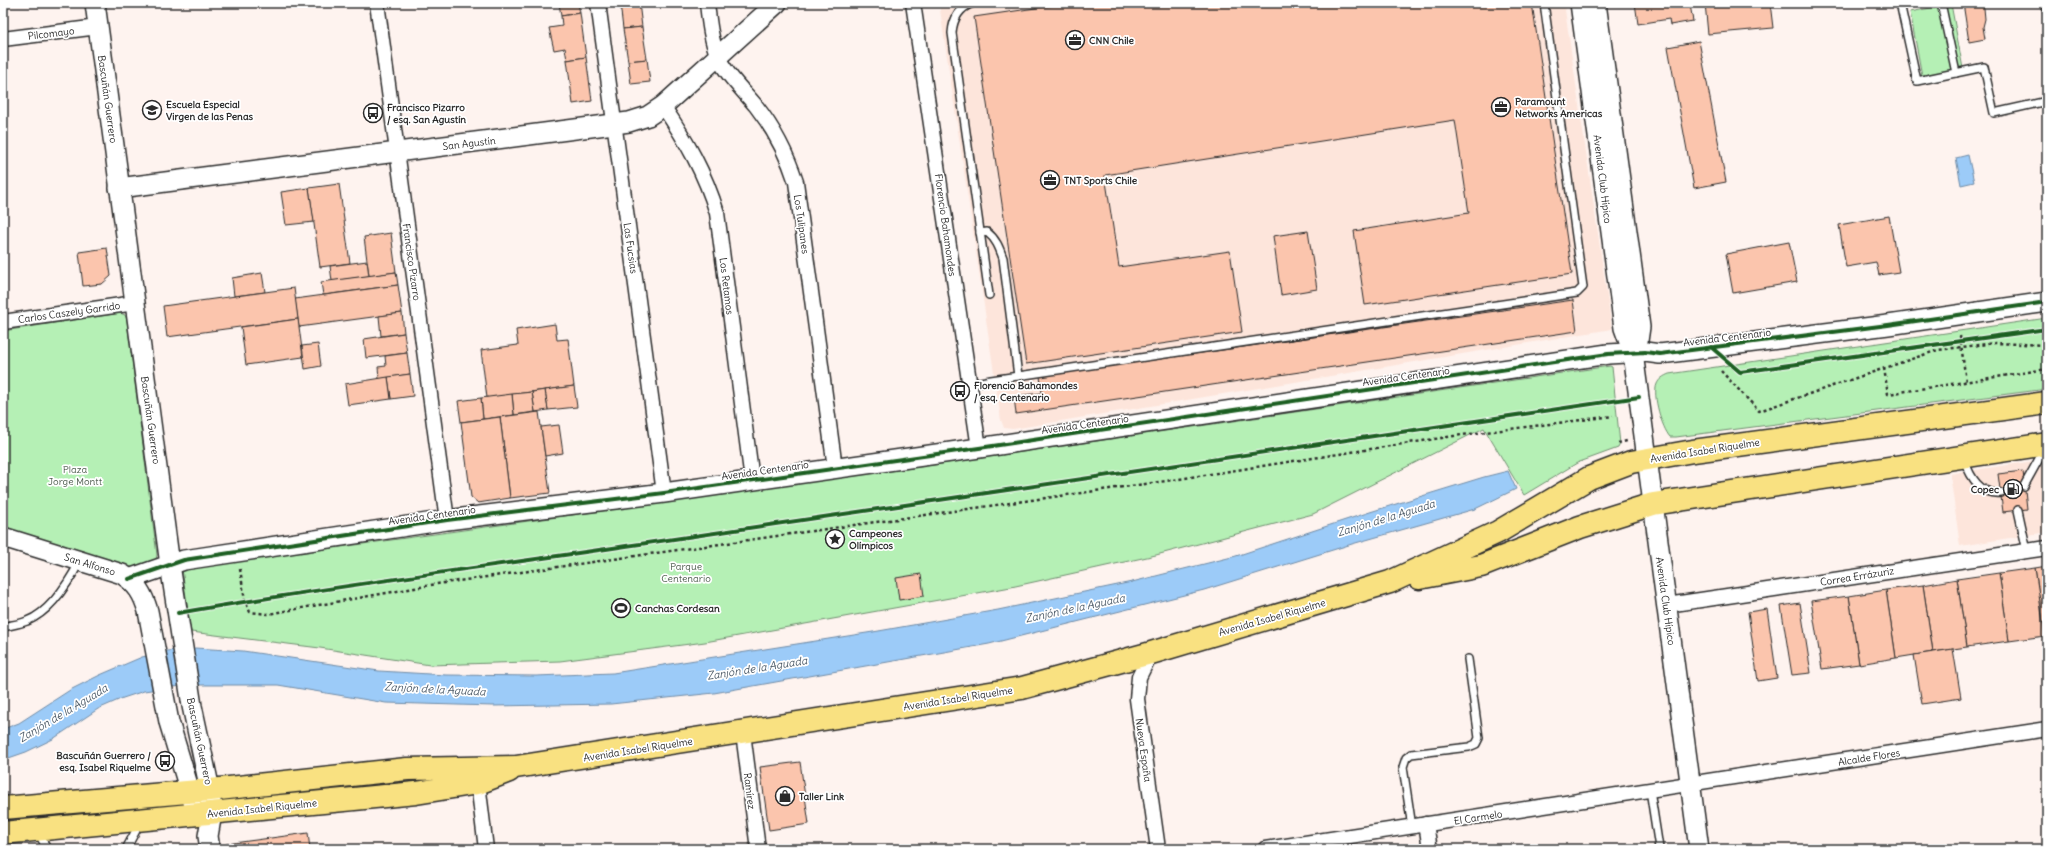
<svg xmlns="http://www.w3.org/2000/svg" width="2050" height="852" font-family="Delius,sans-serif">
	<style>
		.built { fill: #fde5db }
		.green { fill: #b5f0b5; stroke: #708e70 }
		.water { fill: #9ccbf8; stroke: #6f8ba6 }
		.building { fill: #fbc5ad; stroke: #2b2b2b }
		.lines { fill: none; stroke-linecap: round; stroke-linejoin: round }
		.lane-casing { stroke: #2b2b2b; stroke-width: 10 }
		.street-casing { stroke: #2b2b2b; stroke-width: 17 }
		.secondary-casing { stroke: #2b2b2b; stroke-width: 22 }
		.highway-casing { stroke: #2b2b2b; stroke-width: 25 }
		.path { stroke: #2b2b2b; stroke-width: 2.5; stroke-dasharray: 3 3; stroke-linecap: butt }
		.lane { stroke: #fff; stroke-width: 7 }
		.street { stroke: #fff; stroke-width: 14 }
		.secondary { stroke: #fff; stroke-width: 19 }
		.highway { stroke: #f9e181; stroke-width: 22 }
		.cycleway-casing { stroke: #fff; stroke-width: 6 }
		.cycleway { stroke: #1b5e20; stroke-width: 4 }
		.labels { text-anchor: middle; stroke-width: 3.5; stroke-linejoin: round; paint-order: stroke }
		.street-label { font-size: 10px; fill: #2b2b2b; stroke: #fff }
		.poi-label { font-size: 10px; font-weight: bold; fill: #2b2b2b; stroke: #fff; text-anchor: start }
		.park-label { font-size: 10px; fill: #4e5c4e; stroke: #fff }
		.water-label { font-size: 11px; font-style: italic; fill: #4d5b68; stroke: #fff }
	</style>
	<rect width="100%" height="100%" fill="#fef3ef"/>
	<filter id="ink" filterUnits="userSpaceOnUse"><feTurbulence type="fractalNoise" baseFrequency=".025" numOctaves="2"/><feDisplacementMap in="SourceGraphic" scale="8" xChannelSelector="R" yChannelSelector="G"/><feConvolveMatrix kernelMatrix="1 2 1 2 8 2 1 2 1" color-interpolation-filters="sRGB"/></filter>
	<g filter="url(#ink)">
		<g class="built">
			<path d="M939 3H1564L1612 329 1013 429 1004 428 1001 420Z"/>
			<path d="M2047 459V532L1960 546 1950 474Z"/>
		</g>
		<g class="green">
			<path d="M1951 4 1964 74 1923 81 1910 12Z"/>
			<path d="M120 313 125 315 127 321 157 555 155 564 142 568 128 567 3 530V331Z"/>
			<path d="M2047 318V389L1676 437H1670C1662 428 1652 395 1657 384 1659 379 1664 376 1669 374Z"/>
			<path d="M1610 366 1612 367 1620 444 1618 448 1577 463 1524 495 1484 428 1313 514 1156 555 1011 587 705 642 560 661 430 665 320 648 191 632 182 569 926 466Z"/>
		</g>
		<g class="water">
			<path d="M1968 155 1974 182 1961 185 1956 158Z"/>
			<path d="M1508 471 1516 489 1475 509 1352 544 1204 590 989 644 714 693 611 704 493 706 386 703 278 685H200L172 687 144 691 123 698 98 709 53 739 26 752 3 760V729L19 723 70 690 100 675 142 657 167 651 195 648 243 651 379 671 446 675 536 676 613 673 873 632 998 610 1132 582 1236 556 1370 512 1484 477Z"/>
		</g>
		<g class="building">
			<path d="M559 3H578L580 13 561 16Z"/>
			<path d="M620 3H639L642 27 623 29Z"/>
			<path d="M1070 3H1532L1572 274 1365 305 1354 231 1469 213 1455 120 1105 175 1119 267 1230 251 1242 332 1026 364 974 17Z"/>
			<path d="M1635 3H1696V4L1690 5 1693 21 1670 25 1669 19 1638 24Z"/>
			<path d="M1705 3H1770L1773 28 1708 34Z"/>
			<path d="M1963 3H1977L1984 8 1985 19 1983 27 1985 39 1969 42Z"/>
			<path d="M580 13 586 57 567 60 565 48 554 50 549 28 562 26 561 16Z"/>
			<path d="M642 27 647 59 628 61 623 29Z"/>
			<path d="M1699 41 1726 182 1694 188 1668 47Z"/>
			<path d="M586 57 592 101 573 104 567 60Z"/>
			<path d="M647 59 650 82 631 84 628 61Z"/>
			<path d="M339 184 350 263 320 267 309 188Z"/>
			<path d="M309 188 314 222 286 225 281 192Z"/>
			<path d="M1889 216 1899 272 1879 275 1876 262 1846 267 1839 225Z"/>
			<path d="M1308 231 1317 289 1281 295 1273 236Z"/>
			<path d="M391 233 396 272 369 276 364 237Z"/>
			<path d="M1789 242 1797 282 1733 293 1726 254Z"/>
			<path d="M107 248 111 276 102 284 83 286 79 252Z"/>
			<path d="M367 261 369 276 332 281 330 266Z"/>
			<path d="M396 272 398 285 323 295 321 282Z"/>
			<path d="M262 273 265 292 234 296 232 278Z"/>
			<path d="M398 285 402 313 299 327 295 299Z"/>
			<path d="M294 288 298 319 167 337 163 306Z"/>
			<path d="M1573 300 1577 331 1016 414 1014 396 1042 393 1040 376Z"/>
			<path d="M402 313 404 333 381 336 379 316Z"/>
			<path d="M298 319 303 357 246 365 241 327Z"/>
			<path d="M555 324 557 340 568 339 574 386 487 398 481 350 518 345 516 330Z"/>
			<path d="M404 333 407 353 366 358 364 339Z"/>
			<path d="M318 344 321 366 305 369 302 346Z"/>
			<path d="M407 353 410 374 379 379 378 367 386 366 385 356Z"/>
			<path d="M410 374 413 396 391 399 388 377Z"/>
			<path d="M388 377 391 399 348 405 345 384Z"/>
			<path d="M574 386 577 407 548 410 545 390Z"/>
			<path d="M545 390 548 410 535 412 532 392Z"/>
			<path d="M532 392 535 412 514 415 512 394Z"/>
			<path d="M512 394 514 415 483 419 481 398Z"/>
			<path d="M481 398 483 419 461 422 458 401Z"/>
			<path d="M539 412 550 493 510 498 500 417Z"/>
			<path d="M500 417 510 498 478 503 471 497 461 422Z"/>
			<path d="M559 425 563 453 545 456 541 427Z"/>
			<path d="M2023 471 2027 509 2003 512 1998 474Z"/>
			<path d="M2047 566V635L2045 636 2035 568Z"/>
			<path d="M2035 568 2045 636 2009 641 1999 573Z"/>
			<path d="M1999 573 2009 641 1967 647 1957 579Z"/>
			<path d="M921 574 924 596 899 600 896 578Z"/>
			<path d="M1957 579 1967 647 1933 652 1923 585Z"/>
			<path d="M1923 585 1933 652 1896 658 1886 590Z"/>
			<path d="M1886 590 1896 658 1859 664 1849 596Z"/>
			<path d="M1849 596 1859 664 1822 669 1811 601Z"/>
			<path d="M1800 603 1811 673 1792 675 1781 606Z"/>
			<path d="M1767 609 1777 678 1758 681 1748 612Z"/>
			<path d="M1953 649 1961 698 1922 704 1914 655Z"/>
			<path d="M800 762 809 824 769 830 760 767Z"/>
			<path d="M308 833 310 849H227L226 844Z"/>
		</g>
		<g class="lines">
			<defs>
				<g id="lane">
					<path d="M973 3C959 8 953 19 952 33L989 295"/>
					<path d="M1900 3 1917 81 1984 67 1994 113 2047 101"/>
					<path d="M1941 3 1956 73"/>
					<path d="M2046 3 2047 10"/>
					<path d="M980 233 987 232C996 239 999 247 1003 258L1018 376"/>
					<path d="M970 384 991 380 1577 293 1583 287 1544 3"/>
					<path d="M1964 459C1970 477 1980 495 2001 493"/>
					<path d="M2024 486 2045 448"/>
					<path d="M2018 510 2027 551"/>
					<path d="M3 627C11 625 20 624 27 621 50 612 69 582 80 561"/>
					<path d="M1650 790 1659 848"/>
					<path d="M1412 827 1403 767 1406 758 1411 754 1469 747 1476 744 1479 738 1468 659"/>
					<path d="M38 832 47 849"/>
					<path d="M126 849 140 823"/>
				</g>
				<g id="street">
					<path d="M377 3 447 520"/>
					<path d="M598 3 664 493"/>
					<path d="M707 3C709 21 711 40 718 57 727 76 743 90 756 106 774 129 787 154 796 182L835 468"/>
					<path d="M913 3 979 448"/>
					<path d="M3 39 98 27"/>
					<path d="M663 106C686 140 705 173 717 213L752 480"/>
					<path d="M3 322 135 303"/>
					<path d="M1667 605 2047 548"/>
					<path d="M1151 653 1139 677 1137 699 1158 849"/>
					<path d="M743 733 758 849"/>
					<path d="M478 783 486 849"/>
					<path d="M1426 824 1430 849"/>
					<path d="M1265 849 2047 729"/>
				</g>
				<g id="secondary">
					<path d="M95 3 170 565 192 706 210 790 212 813 208 836 210 849"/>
					<path d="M1580 3 1624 328 1633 353 1699 849"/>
					<path d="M1596 3 1640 327 1638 341 1633 353"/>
					<path d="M119 188 629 122 648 116 663 106 777 3"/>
					<path d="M3 537 122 574C137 584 143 594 148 611L169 722 194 805"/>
					<path d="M129 579 184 560 447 520 664 493 979 448 1608 354 1645 352 1660 354 1888 325 2047 302"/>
				</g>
				<g id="highway">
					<path d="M1419 578 1481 566 1580 527 1653 504 2047 444"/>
					<path d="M3 808 210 790 407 769 516 767 1022 688 1151 653 1390 582 1498 532 1589 478 1631 462 1693 451 2047 403"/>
					<path d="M3 833 416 793 478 783 509 771"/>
				</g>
			</defs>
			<use href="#lane" class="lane-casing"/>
			<use href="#street" class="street-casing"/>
			<use href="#secondary" class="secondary-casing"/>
			<use href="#highway" class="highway-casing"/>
			<g class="path">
				<path d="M1960 336 1966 382"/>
				<path d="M2046 345 2047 354"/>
				<path d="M1884 368 1888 394 2047 369"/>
				<path d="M1721 371 1759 411 1938 350 1995 343 2047 345"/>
				<path d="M1618 443 1627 441"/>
				<path d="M240 569 245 601 250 612 268 614 437 584 1166 481 1454 436 1613 416"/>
			</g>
			<use href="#lane" class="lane"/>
			<use href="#street" class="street"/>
			<use href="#secondary" class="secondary"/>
			<use href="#highway" class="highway"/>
			<defs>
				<g id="cycleway">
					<path d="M1711 347 1740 372 2047 329"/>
					<path d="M129 579 184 560 447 520 664 493 979 448 1608 354 1645 352 1660 354 1888 325 2047 302"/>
					<path d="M178 613C331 586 486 567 640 544 973 494 1306 444 1639 397"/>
				</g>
			</defs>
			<use href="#cycleway" class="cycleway-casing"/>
			<use href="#cycleway" class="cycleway"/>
		</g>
	</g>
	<defs>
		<symbol id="office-ring" viewBox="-11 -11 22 22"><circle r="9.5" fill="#fff" stroke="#2b2b2b" stroke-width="1.5"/><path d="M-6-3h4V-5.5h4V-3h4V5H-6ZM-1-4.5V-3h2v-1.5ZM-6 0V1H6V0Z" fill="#2b2b2b"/></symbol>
		<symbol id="school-ring" viewBox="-11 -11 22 22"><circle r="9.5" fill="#fff" stroke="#2b2b2b" stroke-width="1.5"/><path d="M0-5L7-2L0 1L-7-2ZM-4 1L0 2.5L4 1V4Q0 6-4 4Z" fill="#2b2b2b"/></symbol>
		<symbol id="bus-ring" viewBox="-11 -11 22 22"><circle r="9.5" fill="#fff" stroke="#2b2b2b" stroke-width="1.5"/><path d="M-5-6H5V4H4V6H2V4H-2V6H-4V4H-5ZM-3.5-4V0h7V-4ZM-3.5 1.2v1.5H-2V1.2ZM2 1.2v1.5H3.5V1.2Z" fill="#2b2b2b"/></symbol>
		<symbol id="fuel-ring" viewBox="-11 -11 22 22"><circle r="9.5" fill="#fff" stroke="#2b2b2b" stroke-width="1.5"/><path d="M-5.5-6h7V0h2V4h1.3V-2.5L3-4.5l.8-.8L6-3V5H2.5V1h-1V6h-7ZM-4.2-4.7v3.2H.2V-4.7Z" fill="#2b2b2b"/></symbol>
		<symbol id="sight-ring" viewBox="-11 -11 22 22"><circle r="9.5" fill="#fff" stroke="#2b2b2b" stroke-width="1.5"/><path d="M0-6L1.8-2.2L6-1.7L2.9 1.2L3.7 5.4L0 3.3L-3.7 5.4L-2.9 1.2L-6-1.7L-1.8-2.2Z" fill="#2b2b2b"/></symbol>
		<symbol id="stadium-ring" viewBox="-11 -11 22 22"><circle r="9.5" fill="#fff" stroke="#2b2b2b" stroke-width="1.5"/><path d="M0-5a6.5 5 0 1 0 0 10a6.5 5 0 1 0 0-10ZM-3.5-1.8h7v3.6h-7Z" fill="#2b2b2b"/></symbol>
		<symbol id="shop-ring" viewBox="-11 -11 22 22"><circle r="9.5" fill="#fff" stroke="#2b2b2b" stroke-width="1.5"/><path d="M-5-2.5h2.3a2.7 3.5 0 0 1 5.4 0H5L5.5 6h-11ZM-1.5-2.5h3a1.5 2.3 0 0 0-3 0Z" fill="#2b2b2b"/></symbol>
	</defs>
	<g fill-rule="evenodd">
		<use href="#office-ring" x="1064" y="29" width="22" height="22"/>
		<use href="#office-ring" x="1490" y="96" width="22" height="22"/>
		<use href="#school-ring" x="141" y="99" width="22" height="22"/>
		<use href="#bus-ring" x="362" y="102" width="22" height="22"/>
		<use href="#office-ring" x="1039" y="169" width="22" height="22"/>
		<use href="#bus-ring" x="949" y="380" width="22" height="22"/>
		<use href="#fuel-ring" x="2002" y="478" width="22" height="22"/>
		<use href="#sight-ring" x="824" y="528" width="22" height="22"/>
		<use href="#stadium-ring" x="610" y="597" width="22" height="22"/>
		<use href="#bus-ring" x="154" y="750" width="22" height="22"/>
		<use href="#shop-ring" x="774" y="785" width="22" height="22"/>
	</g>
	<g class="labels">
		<g class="street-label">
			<text transform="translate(51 33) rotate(-7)" y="4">Pilcomayo</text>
			<text transform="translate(108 99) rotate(82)" y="4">Bascuñán Guerrero</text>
			<text transform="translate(469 143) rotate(-7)" y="4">San Agustín</text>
			<text transform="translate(1603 179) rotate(83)" y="4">Avenida Club Hípico</text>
			<text transform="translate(802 224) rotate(82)" y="4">Los Tulipanes</text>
			<text transform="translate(946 225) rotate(82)" y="4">Florencio Bahamondes</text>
			<text transform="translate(631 248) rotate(82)" y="4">Las Fucsias</text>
			<text transform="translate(412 262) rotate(82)" y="4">Francisco Pizarro</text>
			<text transform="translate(727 286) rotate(83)" y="4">Los Retamos</text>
			<text transform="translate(69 312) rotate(-8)" y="4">Carlos Caszely Garrido</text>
			<text transform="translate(1727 337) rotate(-7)" y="4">Avenida Centenario</text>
			<text transform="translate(1406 376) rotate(-8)" y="4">Avenida Centenario</text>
			<text transform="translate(151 420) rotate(82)" y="4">Bascuñán Guerrero</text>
			<text transform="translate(1085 424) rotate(-8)" y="4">Avenida Centenario</text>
			<text transform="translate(1705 450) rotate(-9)" y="4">Avenida Isabel Riquelme</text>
			<text transform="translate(765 470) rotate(-8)" y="4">Avenida Centenario</text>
			<text transform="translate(432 515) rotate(-8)" y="4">Avenida Centenario</text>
			<text transform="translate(90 564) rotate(17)" y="4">San Alfonso</text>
			<text transform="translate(1857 576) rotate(-9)" y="4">Correa Errázuriz</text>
			<text transform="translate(1666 601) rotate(82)" y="4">Avenida Club Hípico</text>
			<text transform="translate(1272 617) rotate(-16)" y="4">Avenida Isabel Riquelme</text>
			<text transform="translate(958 698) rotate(-9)" y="4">Avenida Isabel Riquelme</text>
			<text transform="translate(200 741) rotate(78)" y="4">Bascuñán Guerrero</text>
			<text transform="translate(638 749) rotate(-9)" y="4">Avenida Isabel Riquelme</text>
			<text transform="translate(1144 750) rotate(82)" y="4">Nueva España</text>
			<text transform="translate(1869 757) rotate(-9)" y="4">Alcalde Flores</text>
			<text transform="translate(750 791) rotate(83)" y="4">Ramírez</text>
			<text transform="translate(262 808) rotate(-6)" y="4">Avenida Isabel Riquelme</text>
			<text transform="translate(1478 817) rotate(-9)" y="4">El Carmelo</text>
		</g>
		<g class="poi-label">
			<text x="1089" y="44">CNN Chile</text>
			<text x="1515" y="105">Paramount<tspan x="1515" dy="12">Networks Americas</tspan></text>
			<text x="166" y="108">Escuela Especial<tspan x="166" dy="12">Virgen de las Penas</tspan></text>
			<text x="387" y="111">Francisco Pizarro<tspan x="387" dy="12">/ esq. San Agustín</tspan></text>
			<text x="1064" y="184">TNT Sports Chile</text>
			<text x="974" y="389">Florencio Bahamondes<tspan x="974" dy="12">/ esq. Centenario</tspan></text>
			<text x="1999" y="493" text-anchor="end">Copec</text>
			<text x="849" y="537">Campeones<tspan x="849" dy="12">Olímpicos</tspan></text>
			<text x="635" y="612">Canchas Cordesan</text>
			<text x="151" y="759" text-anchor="end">Bascuñán Guerrero /<tspan x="151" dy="12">esq. Isabel Riquelme</tspan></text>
			<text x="799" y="800">Taller Link</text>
		</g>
		<g class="park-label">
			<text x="75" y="473">Plaza<tspan x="75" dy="12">Jorge Montt</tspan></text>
			<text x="686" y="570">Parque<tspan x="686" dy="12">Centenario</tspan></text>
		</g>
		<g class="water-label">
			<text transform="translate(1386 518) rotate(-17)" y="4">Zanjón de la Aguada</text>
			<text transform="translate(1075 608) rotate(-12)" y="4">Zanjón de la Aguada</text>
			<text transform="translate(757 668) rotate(-9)" y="4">Zanjón de la Aguada</text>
			<text transform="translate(435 689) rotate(3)" y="4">Zanjón de la Aguada</text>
			<text transform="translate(63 713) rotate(-31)" y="4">Zanjón de la Aguada</text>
		</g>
	</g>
	<rect width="2050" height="852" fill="none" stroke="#fff" stroke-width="16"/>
	<rect x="8" y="8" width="2034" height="836" fill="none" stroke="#2b2b2b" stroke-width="1.5" filter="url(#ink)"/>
</svg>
